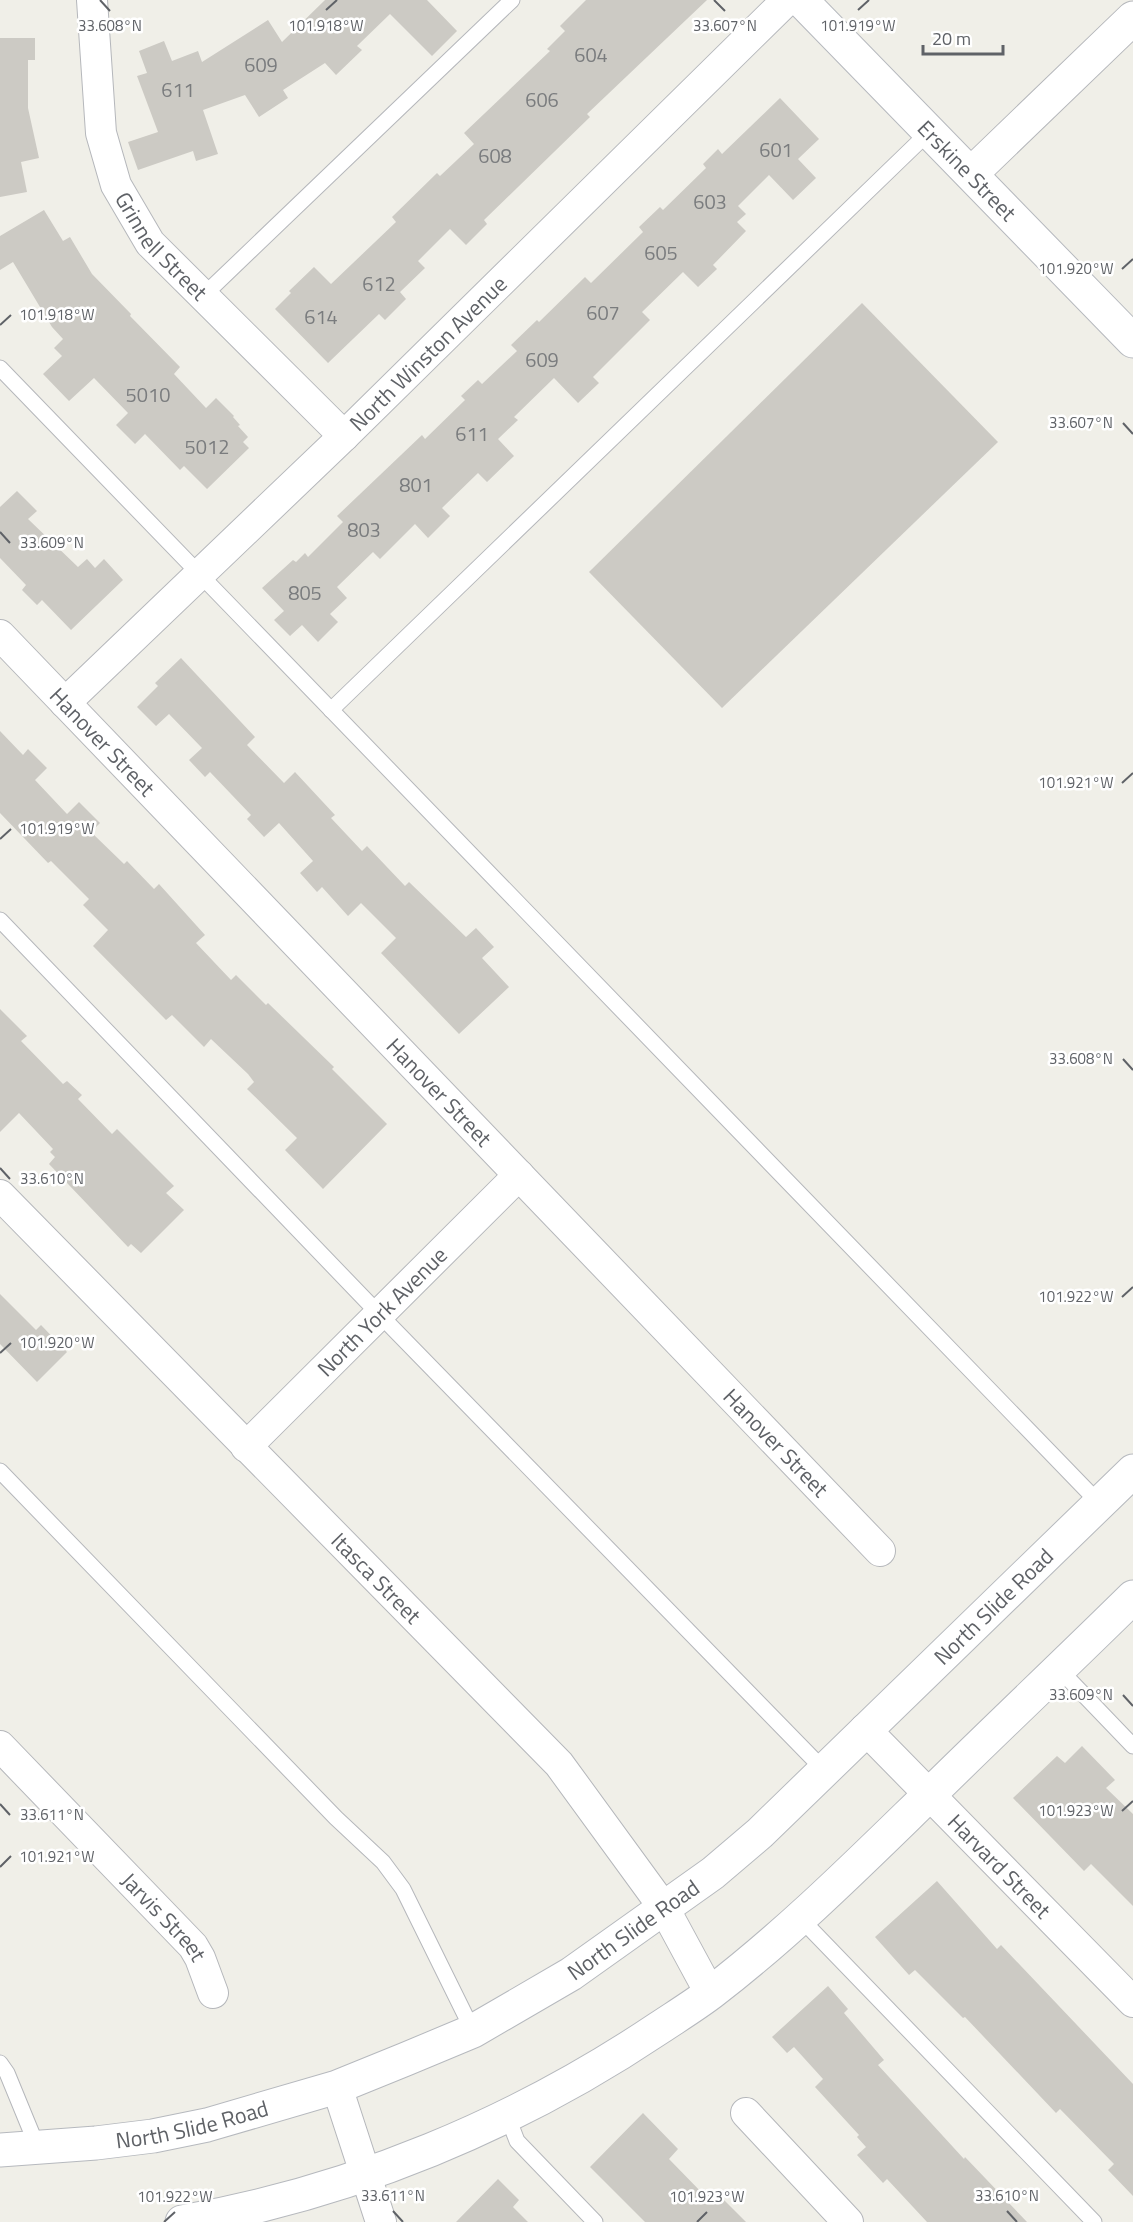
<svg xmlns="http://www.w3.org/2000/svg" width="1133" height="2222" font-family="'Titillium Web',sans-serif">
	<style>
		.building { fill: #cccac4 }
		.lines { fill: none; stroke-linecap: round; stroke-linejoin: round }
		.service-casing { stroke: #b5b7bb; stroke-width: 17 }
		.minor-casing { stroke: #b5b7bb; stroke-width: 32 }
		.tertiary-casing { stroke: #b5b7bb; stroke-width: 35 }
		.secondary-casing { stroke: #b6b9be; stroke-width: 35 }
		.service { stroke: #fff; stroke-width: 15 }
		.minor { stroke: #fff; stroke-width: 30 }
		.tertiary { stroke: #fff; stroke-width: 33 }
		.secondary { stroke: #fff; stroke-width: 33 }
		.ticks { fill: none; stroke: #5f6267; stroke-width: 2 }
		.labels { text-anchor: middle; stroke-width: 5; stroke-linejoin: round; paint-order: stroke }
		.number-label { font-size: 20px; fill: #7a7c7e }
		.street-label { font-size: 22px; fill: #5f6267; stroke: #fff }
		.ticks-label { font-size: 15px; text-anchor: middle; fill: #5f6267; stroke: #fff; stroke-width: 5; stroke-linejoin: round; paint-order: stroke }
	</style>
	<rect width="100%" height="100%" fill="#f0efe8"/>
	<g class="building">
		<path d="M325 0H427L457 31 432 56 390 14 357 46 362 50 336 75 325 63 283 90 288 98 259 117 245 95 203 110 218 154 196 161 193 151 138 170 128 142 158 132 137 76 147 73 139 51 164 41 172 61 198 51 202 62 268 20 282 42Z"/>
		<path d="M586 0H707L587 114 590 117 484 220 487 224 466 245 450 229 418 261 425 268 400 292 406 299 385 320 379 314 328 363 275 309 291 293 289 291 314 267 331 284 396 222 392 217 437 173 440 176 474 144 464 133 550 51 547 49 565 31 560 26Z"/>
		<path d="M0 38H35V60H28V108L39 158 21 162 27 192 0 197Z"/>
		<path d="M780 98 819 139 798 159 816 178 793 200 769 175 738 206 746 214 737 222 746 231 713 265 717 269 698 287 683 272 642 312 650 320 593 377 599 383 578 403 554 378 514 417 518 420 498 439 514 456 487 482 478 473 442 508 450 516 428 538 415 524 380 559 373 552 337 587 347 598 330 614 338 622 318 642 302 625 290 636 274 620 284 611 262 588 293 560 296 562 305 553 308 557 343 522 337 516 359 495 422 435 425 439 465 400 461 396 478 380 482 384 517 351 511 345 537 320 539 322 585 277 591 283 643 232 639 227 660 207 663 210 706 168 703 164 718 149 722 154Z"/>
		<path d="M44 210 63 241 70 237 92 274 131 314 130 316 180 367 174 374 206 408 216 398 234 416 233 417 240 425 238 426 248 437 243 442 249 448 207 489 184 466 180 470 145 434 135 444 116 425 128 413 94 378 69 401 43 374 62 356 54 348 63 339 52 327 13 262 0 270V236Z"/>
		<path d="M862 303 998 442 722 708 589 572Z"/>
		<path d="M17 491 37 511 28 519 78 567 87 559 95 568 104 559 123 580 71 630 42 600 37 605 22 590 26 585 0 558V507Z"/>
		<path d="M181 658 255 737 247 745 284 783 295 772 335 815 331 818 362 851 367 846 405 886 409 882 466 937 476 928 494 947 482 958 509 987 459 1034 381 953 396 938 361 903 348 916 322 887 317 892 300 873 313 861 279 823 264 837 247 819 251 815 210 772 205 777 189 760 202 748 169 714 156 726 137 707 158 686 155 683Z"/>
		<path d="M0 731 23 755 28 749 47 768 35 780 67 814 79 802 100 823 91 832 124 864 127 861 154 889 159 884 205 935 196 943 231 980 236 975 266 1005 268 1003 334 1067 332 1069 387 1124 323 1189 285 1150 297 1138 247 1089 254 1082 248 1074 211 1039 204 1047 172 1015 166 1020 93 946 108 930 83 905 89 899 51 861 48 863 0 813Z"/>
		<path d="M0 1009 27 1036 21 1041 63 1084 67 1081 82 1095 78 1099 112 1134 117 1129 174 1186 166 1193 184 1210 141 1253 131 1244 128 1247 49 1164 55 1157 50 1152 53 1149 19 1113 0 1132Z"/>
		<path d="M0 1294 36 1330 41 1325 67 1352 37 1382 0 1344Z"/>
		<path d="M1082 1746 1115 1780 1106 1788 1133 1814V1906L1091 1864 1084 1871 1013 1798 1057 1756 1065 1763Z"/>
		<path d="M937 1881 997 1949 1001 1945 1133 2084V2196L1108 2170 1114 2164 1060 2109 1056 2113 965 2017 963 2018 915 1970 909 1975 875 1937Z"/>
		<path d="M828 1986 848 2009 844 2013 884 2060 878 2065 964 2159 965 2157 1027 2222H927L887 2179 883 2183 857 2155 866 2147 857 2137 859 2135 815 2087 823 2079 794 2047 787 2053 772 2037Z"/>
		<path d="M643 2113 678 2149 669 2159 706 2197 714 2190 746 2222H645L590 2167Z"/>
		<path d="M498 2179 519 2200 513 2207 528 2222H456Z"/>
	</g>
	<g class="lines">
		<defs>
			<g id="service">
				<path d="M203 296 512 0"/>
				<path d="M0 368 1099 1503"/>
				<path d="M331 710 930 131"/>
				<path d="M0 920 379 1314 824 1770"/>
				<path d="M0 1471 336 1818 383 1862 403 1889 473 2031"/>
				<path d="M1059 1669 1133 1746"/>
				<path d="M801 1919 1094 2222"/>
				<path d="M0 2063 7 2073 37 2146"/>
				<path d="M507 2115 517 2141 595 2222"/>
			</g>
			<g id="minor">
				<path id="s1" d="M92 0 101 133 116 185 150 243 344 436"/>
				<path id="s2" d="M0 635 880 1551"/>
				<path id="s3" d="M65 703 344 436 787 0"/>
				<path id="s4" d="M0 1195 559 1764 664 1908 710 1993"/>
				<path id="s5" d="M246 1447 519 1175"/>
				<path id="s6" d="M865 1729 1133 2002"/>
				<path id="s7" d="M0 1746 193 1946 200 1958 213 1993"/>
				<path d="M337 2087 381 2222"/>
				<path d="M746 2113 848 2222"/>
			</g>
			<path id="tertiary" d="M971 174 1133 18"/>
			<g id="secondary">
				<path id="s8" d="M801 0 1133 341"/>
				<path id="s9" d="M0 2150 96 2143 153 2136 207 2125 337 2087 406 2059 473 2031 571 1974 713 1873 760 1833 1133 1471"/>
				<path d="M182 2222C353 2192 516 2124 659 2028 677 2016 695 2005 712 1992 790 1932 858 1864 928 1796 996 1729 1065 1664 1133 1597"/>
			</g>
		</defs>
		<use href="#service" class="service-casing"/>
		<use href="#minor" class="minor-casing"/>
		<use href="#tertiary" class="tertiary-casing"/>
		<use href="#secondary" class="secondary-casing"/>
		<use href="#service" class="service"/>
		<use href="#minor" class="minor"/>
		<use href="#tertiary" class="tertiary"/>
		<use href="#secondary" class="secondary"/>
	</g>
	<path class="ticks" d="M100 0 110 11M714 0 725 11M326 10 337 0M858 10 869 0M1122 269 1133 259M0 325 11 315M1123 423 1133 434M0 532 10 543M1122 783 1133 773M0 839 11 829M1123 1059 1133 1070M0 1168 10 1179M1122 1297 1133 1287M0 1353 11 1343M1123 1695 1133 1706M0 1804 10 1815M1122 1811 1133 1801M0 1867 11 1856M393 2211 403 2222M1007 2211 1017 2222M164 2222 175 2212M697 2222 707 2212"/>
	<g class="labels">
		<g class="number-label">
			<text x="591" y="62">604</text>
			<text x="261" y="72">609</text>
			<text x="178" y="97">611</text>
			<text x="542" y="107">606</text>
			<text x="776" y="157">601</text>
			<text x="495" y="163">608</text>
			<text x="710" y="209">603</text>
			<text x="661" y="260">605</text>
			<text x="379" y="291">612</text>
			<text x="603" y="320">607</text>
			<text x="321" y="324">614</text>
			<text x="542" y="367">609</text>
			<text x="148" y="402">5010</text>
			<text x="472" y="441">611</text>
			<text x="207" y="454">5012</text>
			<text x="416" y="492">801</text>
			<text x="364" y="537">803</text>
			<text x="305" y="600">805</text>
		</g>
		<g class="street-label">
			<text dy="8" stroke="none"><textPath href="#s8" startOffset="238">Erskine Street</textPath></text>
			<text dy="8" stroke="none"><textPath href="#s1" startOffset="264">Grinnell Street</textPath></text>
			<text dy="8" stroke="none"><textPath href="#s3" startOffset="504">North Winston Avenue</textPath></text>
			<text dy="8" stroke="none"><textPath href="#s2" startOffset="148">Hanover Street</textPath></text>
			<text dy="8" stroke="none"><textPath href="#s2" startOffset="634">Hanover Street</textPath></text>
			<text dy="8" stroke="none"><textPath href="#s5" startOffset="192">North York Avenue</textPath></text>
			<text dy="8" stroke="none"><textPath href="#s2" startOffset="1120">Hanover Street</textPath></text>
			<text dy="8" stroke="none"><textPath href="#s4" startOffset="537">Itasca Street</textPath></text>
			<text dy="8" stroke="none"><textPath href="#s9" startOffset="1166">North Slide Road</textPath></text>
			<text dy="8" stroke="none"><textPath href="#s6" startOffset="192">Harvard Street</textPath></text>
			<text dy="8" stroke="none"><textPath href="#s7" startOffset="237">Jarvis Street</textPath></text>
			<text dy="8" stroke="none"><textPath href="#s9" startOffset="681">North Slide Road</textPath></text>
			<text dy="8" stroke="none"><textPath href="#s9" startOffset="194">North Slide Road</textPath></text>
		</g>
	</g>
	<g class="ticks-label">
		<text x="326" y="31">101.918°W</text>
		<text x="858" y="31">101.919°W</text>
		<text x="110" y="31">33.608°N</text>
		<text x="725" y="31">33.607°N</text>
		<text x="1076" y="274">101.920°W</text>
		<text x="57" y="320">101.918°W</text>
		<text x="1081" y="428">33.607°N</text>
		<text x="52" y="548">33.609°N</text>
		<text x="1076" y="788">101.921°W</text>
		<text x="57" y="834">101.919°W</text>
		<text x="1081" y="1064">33.608°N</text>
		<text x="52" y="1184">33.610°N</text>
		<text x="1076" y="1302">101.922°W</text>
		<text x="57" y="1348">101.920°W</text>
		<text x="1081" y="1700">33.609°N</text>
		<text x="1076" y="1816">101.923°W</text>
		<text x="52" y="1820">33.611°N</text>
		<text x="57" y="1862">101.921°W</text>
		<text x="393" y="2201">33.611°N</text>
		<text x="1007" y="2201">33.610°N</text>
		<text x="175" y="2202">101.922°W</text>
		<text x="707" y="2202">101.923°W</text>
	</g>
	<path d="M923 45v9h80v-9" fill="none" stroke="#5f6267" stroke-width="3"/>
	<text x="932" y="45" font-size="18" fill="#5f6267" stroke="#ffffff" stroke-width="4.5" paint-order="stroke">20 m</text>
</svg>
